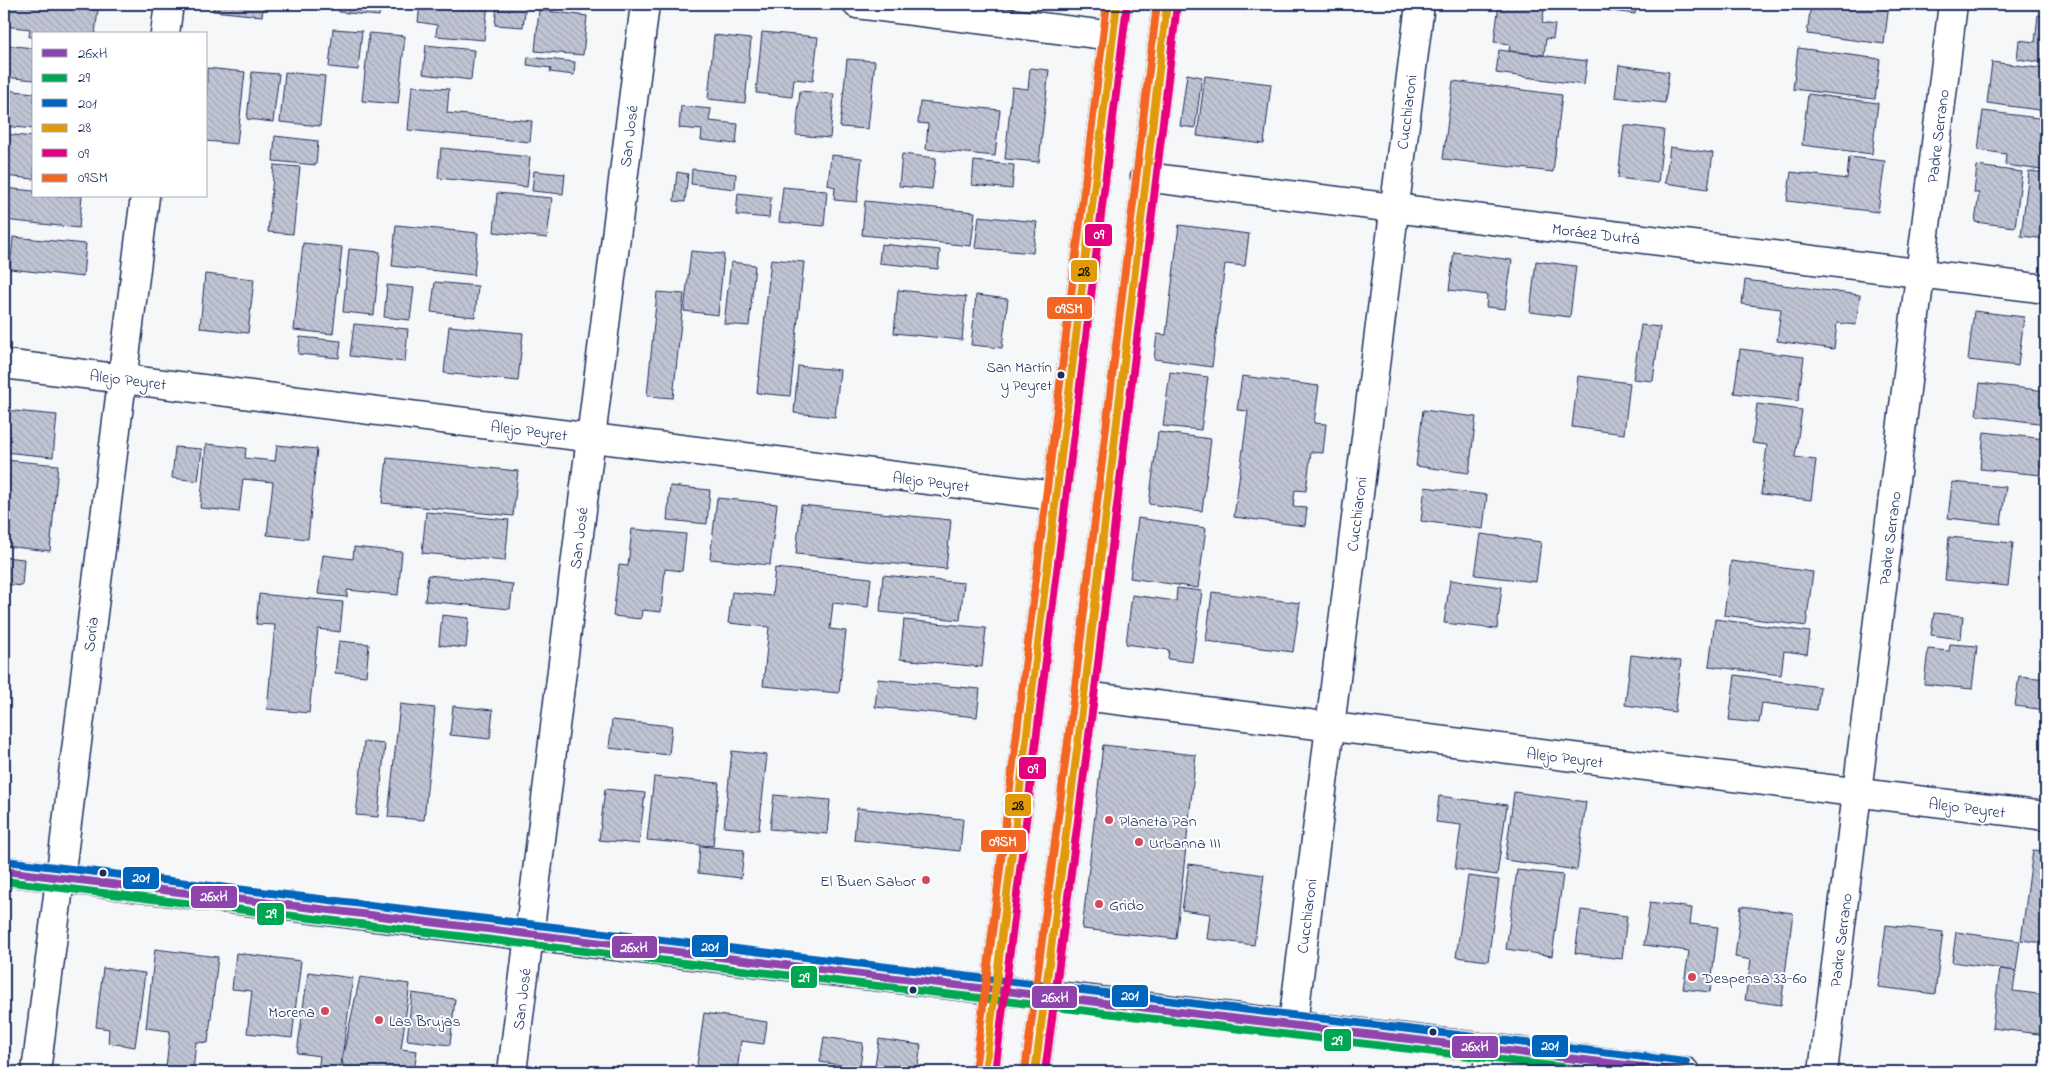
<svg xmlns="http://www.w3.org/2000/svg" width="2050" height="1076" font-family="'Indie Flower',sans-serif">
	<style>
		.building { fill: url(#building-back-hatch); stroke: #1b2f5e }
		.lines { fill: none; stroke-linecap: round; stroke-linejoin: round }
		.minor-casing { stroke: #1b2f5e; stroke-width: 31 }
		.major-casing { stroke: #1b2f5e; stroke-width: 31 }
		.minor { stroke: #fff; stroke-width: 28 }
		.major { stroke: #fff; stroke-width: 28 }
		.bus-1-casing { stroke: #fff; stroke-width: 11 }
		.bus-2-casing { stroke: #fff; stroke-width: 11 }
		.bus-3-casing { stroke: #fff; stroke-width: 11 }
		.bus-4-casing { stroke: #fff; stroke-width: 11 }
		.bus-5-casing { stroke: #fff; stroke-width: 11 }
		.bus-6-casing { stroke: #fff; stroke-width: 11 }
		.bus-1 { stroke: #8e44ad; stroke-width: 8 }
		.bus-2 { stroke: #00a651; stroke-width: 8 }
		.bus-3 { stroke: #0065bd; stroke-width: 8 }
		.bus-4 { stroke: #e19a09; stroke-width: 8 }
		.bus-5 { stroke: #e5007d; stroke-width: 8 }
		.bus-6 { stroke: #f26522; stroke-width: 8 }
		.bus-dot { fill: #1b2f5e; stroke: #fff; stroke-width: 2 }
		.poi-dot { fill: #d1495b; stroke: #fff; stroke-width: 2 }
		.labels { text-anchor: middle; stroke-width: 4; stroke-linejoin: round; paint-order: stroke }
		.bus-label { font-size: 15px; fill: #1b2f5e; stroke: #fff; text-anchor: end }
		.street-label { font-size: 16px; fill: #1b2f5e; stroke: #fff }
		.poi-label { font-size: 16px; fill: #1b2f5e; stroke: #fff; text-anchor: start }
		.line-badge { stroke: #fff; stroke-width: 2 }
		.badge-label { font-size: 14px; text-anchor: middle; font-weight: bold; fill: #fff }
		.pale-badge-label { font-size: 14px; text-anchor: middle; font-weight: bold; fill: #111 }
	</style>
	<defs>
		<pattern id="building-back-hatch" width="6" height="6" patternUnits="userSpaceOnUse" patternTransform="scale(1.25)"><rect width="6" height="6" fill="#c0c4d3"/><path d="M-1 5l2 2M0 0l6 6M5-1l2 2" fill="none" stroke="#a4a9b8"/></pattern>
	</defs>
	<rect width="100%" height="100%" fill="#f6f7f9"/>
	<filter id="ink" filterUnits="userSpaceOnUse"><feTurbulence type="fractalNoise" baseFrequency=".02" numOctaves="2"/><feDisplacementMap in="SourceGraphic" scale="10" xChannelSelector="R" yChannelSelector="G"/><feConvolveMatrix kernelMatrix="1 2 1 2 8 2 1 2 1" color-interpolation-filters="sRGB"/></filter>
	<g filter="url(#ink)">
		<g class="building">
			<path d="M4 4H66L65 7 98 10 95 34H34V37H29L30 29 4 26Z"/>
			<path d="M214 4H264L262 16 213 11Z"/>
			<path d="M340 4H380L379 16 339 12Z"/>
			<path d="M420 4H488L484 40 436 36 437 25 418 22Z"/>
			<path d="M497 4H526L523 27 495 25Z"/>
			<path d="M1499 4H1545L1542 23 1555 25 1553 39 1546 38 1544 55 1509 51 1510 44 1494 42Z"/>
			<path d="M1557 4H1637L1635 14Z"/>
			<path d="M1811 4 1889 5 1884 44 1807 34Z"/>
			<path d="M2008 4H2046V9Z"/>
			<path d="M539 10 587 16 583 55 535 51Z"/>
			<path d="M2038 15 2046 16V63L2017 59 2019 40 2035 42Z"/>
			<path d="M333 29 362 31 358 70 329 67Z"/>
			<path d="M762 32 818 37 813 81 794 79 792 97 756 93Z"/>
			<path d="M369 33 405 36 398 104 362 101Z"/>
			<path d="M714 35 751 39 745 103 708 99Z"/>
			<path d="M4 45 34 48V80L4 77Z"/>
			<path d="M426 45 474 50 471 80 423 74Z"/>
			<path d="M1798 48 1880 59 1875 99 1793 89Z"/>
			<path d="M1499 50 1587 61 1584 85 1496 73Z"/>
			<path d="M528 57 575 62 574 75 550 72 551 68 527 65Z"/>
			<path d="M847 59 875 61 868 129 840 127Z"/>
			<path d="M1992 62 2046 69V111L1987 103Z"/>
			<path d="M1619 65 1669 72 1665 103 1615 97Z"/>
			<path d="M207 68 245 72 237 144 206 141Z"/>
			<path d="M1030 68 1049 70 1039 162 1005 159 1012 87 1028 89Z"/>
			<path d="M252 72 279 74 273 122 247 119Z"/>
			<path d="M285 72 325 76 320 126 280 122Z"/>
			<path d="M1187 74 1202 77 1195 128 1180 126Z"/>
			<path d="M1205 76 1271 84 1264 144 1197 136Z"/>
			<path d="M1453 81 1562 95 1553 172 1443 159Z"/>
			<path d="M412 86 449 89 447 113 532 121 530 142 408 130Z"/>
			<path d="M4 90 34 93V129L4 126Z"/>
			<path d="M800 91 834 94 830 138 796 135Z"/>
			<path d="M1808 94 1878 103 1872 154 1802 145Z"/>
			<path d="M920 102 1000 110 995 156 926 149 928 124 918 123Z"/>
			<path d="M681 106 711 109 709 121 738 124 736 144 701 140 702 130 679 128Z"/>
			<path d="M1983 111 2046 119V137L2042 170 2005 165 2006 154 1978 150Z"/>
			<path d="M1624 125 1664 130 1658 183 1618 178Z"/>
			<path d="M4 134 34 137V179L4 176Z"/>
			<path d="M275 136 318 141 316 165 273 161Z"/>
			<path d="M1670 147 1713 153 1708 189 1665 183Z"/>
			<path d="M441 148 530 157 527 187 438 178Z"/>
			<path d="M902 154 936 158 932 189 899 186Z"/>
			<path d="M831 155 862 158 857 202 834 200 835 187 828 185Z"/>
			<path d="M1849 157 1885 161 1878 212 1787 201 1791 172 1847 179Z"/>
			<path d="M974 161 1014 165 1012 189 972 185Z"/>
			<path d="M274 165 300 167 293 234 268 232Z"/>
			<path d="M1977 166 2022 172 2015 227 1975 222 1979 193H1974Z"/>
			<path d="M692 169 736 174 735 189 691 184Z"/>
			<path d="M534 171 565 174 563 194 532 191Z"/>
			<path d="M2029 171 2046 173V239L2021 236Z"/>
			<path d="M677 172 688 174 685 202 674 201Z"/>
			<path d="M783 187 827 191 824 226 779 222Z"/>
			<path d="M4 188 34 191V196H82L79 228 4 220Z"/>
			<path d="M497 193 552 198 547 238 494 232Z"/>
			<path d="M738 193 771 197 769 218 736 215Z"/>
			<path d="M865 201 975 212 971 246 862 235Z"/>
			<path d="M979 216 1037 222 1033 253 975 248Z"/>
			<path d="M396 225 478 233 474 275 392 266Z"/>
			<path d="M1179 225 1249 234 1245 266 1225 264 1212 367 1154 359 1157 334 1166 335Z"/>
			<path d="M13 237 86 244 83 277 10 269Z"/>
			<path d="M303 243 342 247 333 334 294 330Z"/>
			<path d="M881 244 940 250 938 269 879 263Z"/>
			<path d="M349 249 380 252 374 315 343 312Z"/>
			<path d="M691 251 724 254 718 315 684 311Z"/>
			<path d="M1454 252 1512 260 1505 309 1486 307 1487 295 1449 290Z"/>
			<path d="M771 259 804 262 790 396 757 393Z"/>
			<path d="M1536 261 1576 266 1570 317 1530 312Z"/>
			<path d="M731 262 755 265 749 326 724 324Z"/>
			<path d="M205 274 254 279 248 333 200 328Z"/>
			<path d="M1745 280 1860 295 1856 325 1837 323 1834 349 1777 341 1781 309 1742 304Z"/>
			<path d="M435 282 478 286 475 317 431 312Z"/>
			<path d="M387 285 414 288 410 320 384 317Z"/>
			<path d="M898 290 966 297 962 340 894 333Z"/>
			<path d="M657 292 684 294 673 398 647 396Z"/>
			<path d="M976 295 1008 299 1002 348 971 345Z"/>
			<path d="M1974 311 2024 317 2018 366 1968 360Z"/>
			<path d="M354 324 408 329 405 362 350 356Z"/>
			<path d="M1641 325 1660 327 1653 381 1633 379Z"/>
			<path d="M449 326 523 333 518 381 444 373Z"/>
			<path d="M300 337 341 341 339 358 298 354Z"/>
			<path d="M1740 349 1804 357 1798 401 1734 393Z"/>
			<path d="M798 366 840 370 835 417 794 413Z"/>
			<path d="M1170 372 1208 377 1201 430 1163 426Z"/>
			<path d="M1242 376 1319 386 1314 423 1326 424 1323 453 1311 452 1306 491 1295 490 1293 507 1307 508 1305 526 1234 517 1248 411 1237 410Z"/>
			<path d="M1578 376 1630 383 1624 434 1572 427Z"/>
			<path d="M1980 383 2046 391V424L1976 415Z"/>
			<path d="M1757 404 1802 410 1795 457 1816 460 1811 500 1761 494 1767 445 1752 443Z"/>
			<path d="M4 410 57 415 53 457 4 452Z"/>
			<path d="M1423 410 1476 417 1469 473 1416 466Z"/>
			<path d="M1158 432 1211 439 1202 511 1149 504Z"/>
			<path d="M1984 432 2045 439 2041 475 1980 469Z"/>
			<path d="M206 444 246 448 245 458 275 461 277 445 317 449 308 539 267 535 273 482 243 479 239 512 200 508Z"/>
			<path d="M175 447 202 449 198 481 172 478Z"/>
			<path d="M387 458 518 471 513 516 382 503Z"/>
			<path d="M5 460 58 465 50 551 4 546Z"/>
			<path d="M1952 482 2006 487 2001 524 1948 518Z"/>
			<path d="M670 486 710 490 707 524 667 520Z"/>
			<path d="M1425 487 1487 495 1483 529 1421 521Z"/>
			<path d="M717 498 777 504 770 565 710 559Z"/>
			<path d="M801 505 951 520 946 569 796 554Z"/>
			<path d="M426 512 509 520 505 561 422 553Z"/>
			<path d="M1138 518 1206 528 1198 588 1130 578Z"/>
			<path d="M632 529 686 534 682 571 665 569 661 612 642 610 641 619 613 616 619 565 628 566Z"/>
			<path d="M1481 534 1541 542 1536 582 1475 575Z"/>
			<path d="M1949 537 2013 543 2008 586 1945 580Z"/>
			<path d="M354 547 402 552 398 595 347 590V597L318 594 323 555 353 559Z"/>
			<path d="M4 557 24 559 22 586 4 584Z"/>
			<path d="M1731 561 1813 572 1806 626 1724 615Z"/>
			<path d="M775 568 871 578 868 607 833 603 830 629 846 631 839 693 763 686 769 627 728 623 732 592 772 596Z"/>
			<path d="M428 575 513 584 510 609 425 601Z"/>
			<path d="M883 575 964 583 960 620 880 612Z"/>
			<path d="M1450 580 1502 587 1497 629 1444 623Z"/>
			<path d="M1177 588 1202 591 1192 662 1168 659 1169 650 1126 644 1132 595 1176 601Z"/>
			<path d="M1212 592 1300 603 1293 652 1206 641Z"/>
			<path d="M259 594 343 602 340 632 318 629 309 713 267 709 275 625 256 624Z"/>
			<path d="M1934 613 1963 616 1961 639 1931 635Z"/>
			<path d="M442 615 469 618 466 648 439 645Z"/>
			<path d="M1715 619 1810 632 1807 654 1784 651 1781 675 1709 666Z"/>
			<path d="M904 620 986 628 982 667 900 659Z"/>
			<path d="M339 641 369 644 366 676 335 673Z"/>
			<path d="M1950 644 1977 646 1972 689 1924 684 1928 649 1949 651Z"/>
			<path d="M1631 655 1681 661 1675 712 1625 705Z"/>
			<path d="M1735 675 1820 687 1817 710 1762 703 1759 723 1729 720Z"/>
			<path d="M2019 676 2046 679V710L2015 706Z"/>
			<path d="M878 679 980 689 977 717 875 707Z"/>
			<path d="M400 704 435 708 424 820 388 817Z"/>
			<path d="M453 706 493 710 490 739 450 735Z"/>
			<path d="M612 720 672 726 669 755 609 748Z"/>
			<path d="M364 742 385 744 378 817 356 815Z"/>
			<path d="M1103 745 1196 755 1176 939 1082 929Z"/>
			<path d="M732 751 767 755 759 830 724 827Z"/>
			<path d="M654 777 719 783 713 846 647 840Z"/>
			<path d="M605 789 645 793 639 844 599 840Z"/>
			<path d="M1514 792 1586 802 1577 870 1505 860Z"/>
			<path d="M774 795 830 800 827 834 770 829Z"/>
			<path d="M1439 796 1507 805 1497 875 1455 869 1461 825 1436 822Z"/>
			<path d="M857 808 963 819 960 851 854 840Z"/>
			<path d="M700 846 744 850 741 878 698 873Z"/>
			<path d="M2033 850 2046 851V917L2043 943 2021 940Z"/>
			<path d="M1189 864 1264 875 1254 945 1207 939 1210 914 1182 910Z"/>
			<path d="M1517 870 1563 875 1552 956 1506 949Z"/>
			<path d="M1468 876 1499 880 1488 961 1456 957Z"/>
			<path d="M1650 902 1692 908 1690 924 1718 927 1710 992 1683 989 1689 951 1644 945Z"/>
			<path d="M1741 906 1793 913 1781 1005 1745 1000 1751 960 1735 957Z"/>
			<path d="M1581 910 1627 916 1622 959 1575 953Z"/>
			<path d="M1886 925 1943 932 1935 994 1878 987Z"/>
			<path d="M1956 932 2020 941 2016 971 1952 962Z"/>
			<path d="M155 949 218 957 208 1043 196 1042 193 1071 166 1067 170 1031 146 1028Z"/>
			<path d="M236 953 301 961 292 1038 247 1033 252 991 232 989Z"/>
			<path d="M103 968 145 973 135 1047 108 1043 109 1029 96 1027Z"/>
			<path d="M2000 969 2016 971 2013 991 2046 995V1035L1992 1028Z"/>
			<path d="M308 972 353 978 340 1072H318L320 1056 297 1053Z"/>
			<path d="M360 977 410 984 401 1049 417 1051 414 1072H344L342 1059Z"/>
			<path d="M412 993 455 999 450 1045 407 1040Z"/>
			<path d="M704 1013 767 1022 764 1044 741 1041 737 1071 744 1072H696Z"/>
			<path d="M824 1037 863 1043 860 1068 820 1062Z"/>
			<path d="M879 1039 921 1045 917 1072H874Z"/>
			<path d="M595 1068 628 1072H594Z"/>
		</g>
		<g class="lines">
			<defs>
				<g id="minor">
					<path d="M857 4 1113 36"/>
					<path d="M165 34 169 4"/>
					<path d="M1145 177 2046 289"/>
					<path d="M4 364 1055 496"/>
					<path d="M1084 696 2046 816"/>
					<path d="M1293 1024 1420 4"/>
					<path d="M36 1072 145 196"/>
					<path d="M512 1072 645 4"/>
					<path d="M1487 1072 1490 1050"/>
					<path d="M1823 1072 1953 4"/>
				</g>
				<g id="major">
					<path d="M4 871 529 936 995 990 1074 998 1685 1072"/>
					<path d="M985 1072 1117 4"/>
					<path d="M1035 1072 1084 696 1167 4"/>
				</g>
			</defs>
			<use href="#minor" class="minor-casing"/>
			<use href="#major" class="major-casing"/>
			<use href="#minor" class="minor"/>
			<use href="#major" class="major"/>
			<defs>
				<path id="bus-1" d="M4 871C564 940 1125 1004 1685 1072"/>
				<path id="bus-2" d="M4 881C537 947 1071 1008 1604 1072"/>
				<path id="bus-3" d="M5 861C565 930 1126 994 1686 1062"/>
				<g id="bus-4">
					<path d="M985 1072 1117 4"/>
					<path d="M1035 1072 1084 696 1167 4"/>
				</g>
				<g id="bus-5">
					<path d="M995 1072 1127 5"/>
					<path d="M1045 1072 1094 697 1177 5"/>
				</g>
				<g id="bus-6">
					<path d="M975 1071 1107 4"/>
					<path d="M1025 1071 1074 695 1157 4"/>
				</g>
			</defs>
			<use href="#bus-1" class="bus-1-casing"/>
			<use href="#bus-2" class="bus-2-casing"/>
			<use href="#bus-3" class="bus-3-casing"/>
			<use href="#bus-4" class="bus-4-casing"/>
			<use href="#bus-5" class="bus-5-casing"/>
			<use href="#bus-6" class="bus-6-casing"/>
			<use href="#bus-1" class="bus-1"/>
			<use href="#bus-2" class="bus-2"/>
			<use href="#bus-3" class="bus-3"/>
			<use href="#bus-4" class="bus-4"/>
			<use href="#bus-5" class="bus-5"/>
			<use href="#bus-6" class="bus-6"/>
		</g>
	</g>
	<g class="bus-dot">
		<circle cx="1061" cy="375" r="4.5"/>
		<circle cx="103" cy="873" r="4.5"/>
		<circle cx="913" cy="990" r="4.5"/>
		<circle cx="1433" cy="1032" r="4.5"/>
	</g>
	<g class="poi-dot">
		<circle cx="1109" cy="820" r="5"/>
		<circle cx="1139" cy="842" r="5"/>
		<circle cx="926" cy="880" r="5"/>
		<circle cx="1099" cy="904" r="5"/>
		<circle cx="1692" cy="977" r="5"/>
		<circle cx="325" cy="1011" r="5"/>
		<circle cx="379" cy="1020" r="5"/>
	</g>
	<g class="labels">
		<g class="bus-label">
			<text x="1052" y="372">San Martín<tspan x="1052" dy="18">y Peyret</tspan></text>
		</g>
		<g class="street-label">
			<text transform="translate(1406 112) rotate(-83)" y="6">Cucchiaroni</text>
			<text transform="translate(628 136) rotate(-83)" y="6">San José</text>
			<text transform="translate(1937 136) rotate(-83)" y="6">Padre Serrano</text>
			<text transform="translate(1596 233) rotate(7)" y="6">Moráez Dutrá</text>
			<text transform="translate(128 379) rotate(7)" y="6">Alejo Peyret</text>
			<text transform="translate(529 430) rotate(7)" y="6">Alejo Peyret</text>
			<text transform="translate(931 481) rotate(7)" y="6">Alejo Peyret</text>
			<text transform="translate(1356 514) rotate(-83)" y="6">Cucchiaroni</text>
			<text transform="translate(578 538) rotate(-83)" y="6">San José</text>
			<text transform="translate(1889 538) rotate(-83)" y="6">Padre Serrano</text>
			<text transform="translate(90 634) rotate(-83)" y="6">Soria</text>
			<text transform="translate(1565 757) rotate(7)" y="6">Alejo Peyret</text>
			<text transform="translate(1967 807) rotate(7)" y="6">Alejo Peyret</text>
			<text transform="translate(1306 916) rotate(-83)" y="6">Cucchiaroni</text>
			<text transform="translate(1840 940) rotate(-83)" y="6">Padre Serrano</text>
			<text transform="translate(521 999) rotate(-83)" y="6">San José</text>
		</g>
		<g class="poi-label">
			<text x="1119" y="826">Planeta Pan</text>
			<text x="1149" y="848">Urbanna III</text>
			<text x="916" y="886" text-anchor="end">El Buen Sabor</text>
			<text x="1109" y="910">Grido</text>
			<text x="1702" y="983">Despensa 33-60</text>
			<text x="315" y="1017" text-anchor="end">Morena</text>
			<text x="389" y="1026">Las Brujas</text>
		</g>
	</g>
	<g class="line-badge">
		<rect x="1084" y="223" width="29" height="24" rx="5" fill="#e5007d"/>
		<rect x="1070" y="259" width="28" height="24" rx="5" fill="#e19a09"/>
		<rect x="1046" y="296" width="47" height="24" rx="5" fill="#f26522"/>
		<rect x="1018" y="756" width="29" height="24" rx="5" fill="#e5007d"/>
		<rect x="1004" y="793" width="28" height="24" rx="5" fill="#e19a09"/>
		<rect x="980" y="829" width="47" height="24" rx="5" fill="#f26522"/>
		<rect x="122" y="866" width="38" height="24" rx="5" fill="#0065bd"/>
		<rect x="190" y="885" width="48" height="24" rx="5" fill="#8e44ad"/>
		<rect x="256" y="902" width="29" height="24" rx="5" fill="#00a651"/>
		<rect x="691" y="934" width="38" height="24" rx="5" fill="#0065bd"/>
		<rect x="611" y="935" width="47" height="24" rx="5" fill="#8e44ad"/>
		<rect x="790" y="965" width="28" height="24" rx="5" fill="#00a651"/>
		<rect x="1111" y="984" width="38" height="24" rx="5" fill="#0065bd"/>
		<rect x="1031" y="985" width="47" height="24" rx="5" fill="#8e44ad"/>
		<rect x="1323" y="1028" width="29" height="24" rx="5" fill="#00a651"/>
		<rect x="1531" y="1034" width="38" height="24" rx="5" fill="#0065bd"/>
		<rect x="1451" y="1035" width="48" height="24" rx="5" fill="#8e44ad"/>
	</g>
	<g class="badge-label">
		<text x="1099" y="239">09</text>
		<text x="1069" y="313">09SM</text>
		<text x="1033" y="773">09</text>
		<text x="1003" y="846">09SM</text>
		<text x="141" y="882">201</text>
		<text x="214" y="901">26xH</text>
		<text x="271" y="918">29</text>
		<text x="710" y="951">201</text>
		<text x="634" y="952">26xH</text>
		<text x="804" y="982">29</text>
		<text x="1130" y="1000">201</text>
		<text x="1055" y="1002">26xH</text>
		<text x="1337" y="1045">29</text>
		<text x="1550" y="1050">201</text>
		<text x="1475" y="1051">26xH</text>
	</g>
	<g class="pale-badge-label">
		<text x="1084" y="276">28</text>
		<text x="1018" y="810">28</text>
	</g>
	<rect width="2050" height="1076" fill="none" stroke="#fff" stroke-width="20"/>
	<rect x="10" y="10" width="2030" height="1056" fill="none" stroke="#1b2f5e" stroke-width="2" filter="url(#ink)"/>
	<rect x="32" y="32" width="175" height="165" fill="#ffffff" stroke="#a4acbf"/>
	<rect x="42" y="49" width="25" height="8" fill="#8e44ad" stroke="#a4acbf"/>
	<text x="78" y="58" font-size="15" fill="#1b2f5e">26xH</text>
	<rect x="42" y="74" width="25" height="8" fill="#00a651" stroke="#a4acbf"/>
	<text x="78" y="82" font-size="15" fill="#1b2f5e">29</text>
	<rect x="42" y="99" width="25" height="8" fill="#0065bd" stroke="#a4acbf"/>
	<text x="78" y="108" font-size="15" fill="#1b2f5e">201</text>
	<rect x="42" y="124" width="25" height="8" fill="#e19a09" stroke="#a4acbf"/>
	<text x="78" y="132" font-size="15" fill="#1b2f5e">28</text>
	<rect x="42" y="149" width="25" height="8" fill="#e5007d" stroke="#a4acbf"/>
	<text x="78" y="158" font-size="15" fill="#1b2f5e">09</text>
	<rect x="42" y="174" width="25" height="8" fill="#f26522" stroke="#a4acbf"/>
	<text x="78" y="182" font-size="15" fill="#1b2f5e">09SM</text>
</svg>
